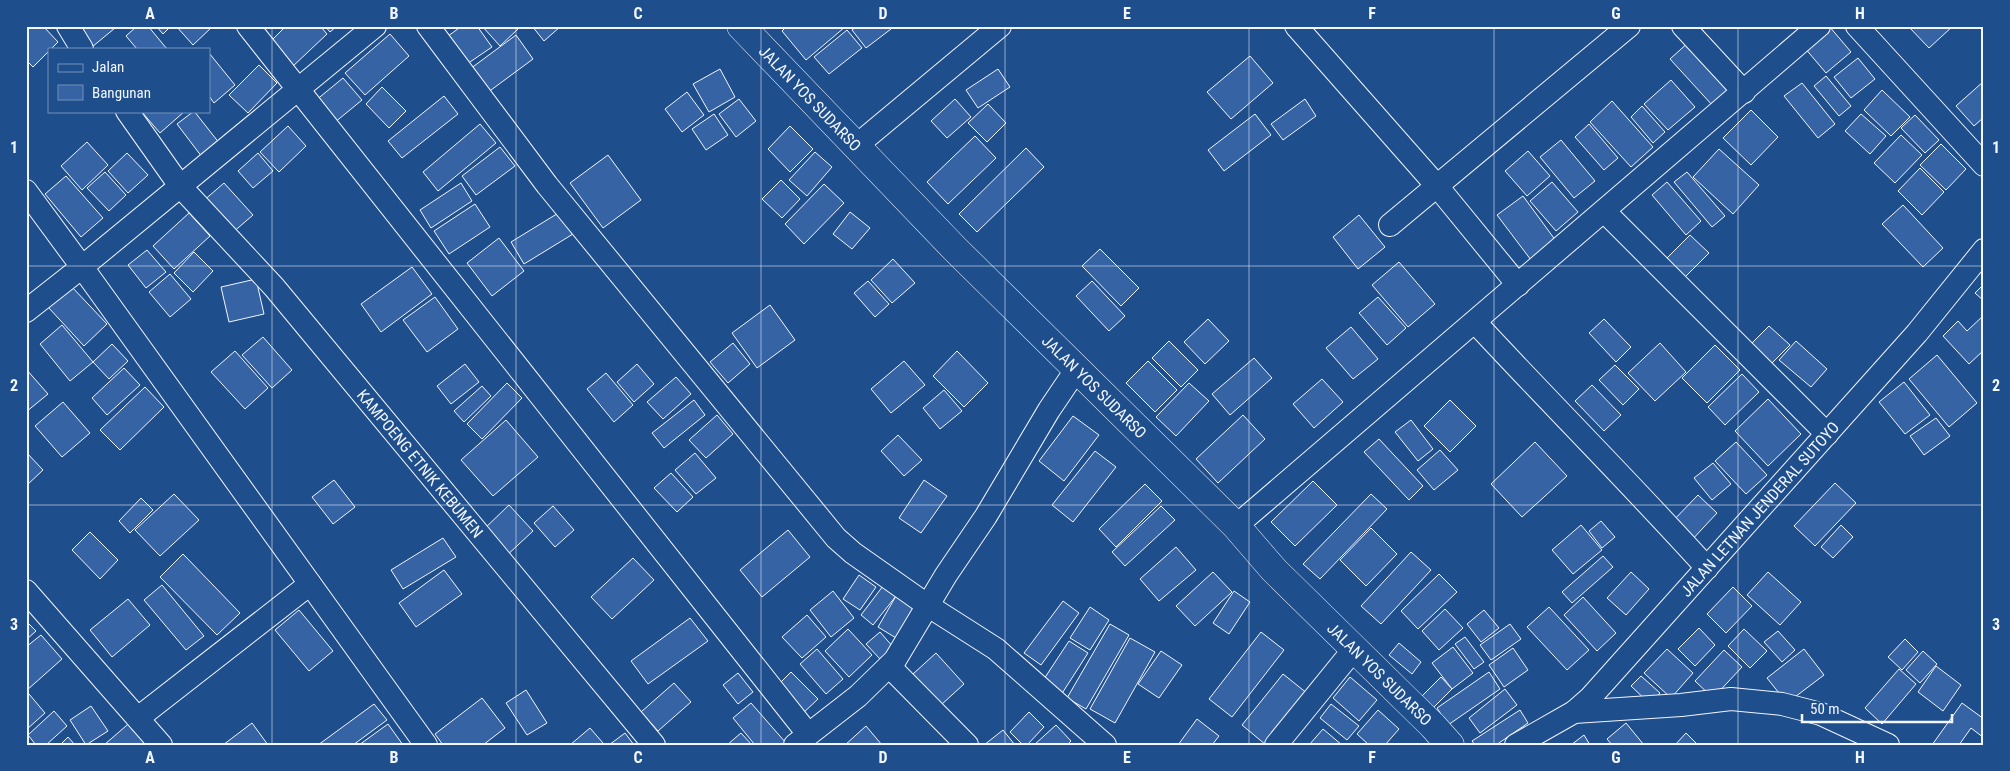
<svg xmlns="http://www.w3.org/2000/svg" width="2010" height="771" font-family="'Roboto Condensed',sans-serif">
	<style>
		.building { fill: #3563a3; stroke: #f2f6ff }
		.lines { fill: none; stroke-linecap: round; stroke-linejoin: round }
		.minor-casing { stroke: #f2f6ff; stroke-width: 24 }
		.major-casing { stroke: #f2f6ff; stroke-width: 29 }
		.minor { stroke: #1f4e8c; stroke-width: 22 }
		.major { stroke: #1f4e8c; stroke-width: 28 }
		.grid { fill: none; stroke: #f2f6ff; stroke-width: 1; stroke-opacity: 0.55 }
		.labels { text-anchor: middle; stroke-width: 4; stroke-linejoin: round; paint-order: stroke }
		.street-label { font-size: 16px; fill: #f2f6ff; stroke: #1f4e8c }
		.neatline { fill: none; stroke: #f2f6ff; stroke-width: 2 }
		.grid-label { font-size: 16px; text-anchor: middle; font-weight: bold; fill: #f2f6ff }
	</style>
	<rect width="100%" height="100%" fill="#1f4e8c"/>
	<g class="building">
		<path d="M26 26H43L58 42 33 67 26 60Z"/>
		<path d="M75 26H113L115 28 92 47Z"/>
		<path d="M137 26H148L167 49H137L126 36Z"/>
		<path d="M156 26H171L163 34Z"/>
		<path d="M176 26H213L193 45Z"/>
		<path d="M286 26H320L327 34 291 68 268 44Z"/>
		<path d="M325 26H337L330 32Z"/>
		<path d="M462 26H477L492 47 467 64 448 36Z"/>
		<path d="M482 26H515L518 29 500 46Z"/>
		<path d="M532 26H561L544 41Z"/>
		<path d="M787 26H844L845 27 806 60 782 31Z"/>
		<path d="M857 26H890L891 29 866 48 852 30Z"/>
		<path d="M1829 26 1851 52 1826 73 1804 47Z"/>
		<path d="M1908 26H1953L1929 48Z"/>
		<path d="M847 30 862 48 829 74 814 57Z"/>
		<path d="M390 34 409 56 365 95 345 73Z"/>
		<path d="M516 35 533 59 487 93 470 69Z"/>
		<path d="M1690 41 1732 88 1713 106 1670 59Z"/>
		<path d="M209 53 235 85 214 103 209 96Z"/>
		<path d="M1250 56 1273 83 1231 119 1207 92Z"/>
		<path d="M1858 58 1875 79 1851 98 1834 77Z"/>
		<path d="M259 65 277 83 248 113 229 95Z"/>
		<path d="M720 69 735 97 709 112 693 84Z"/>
		<path d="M998 69 1010 87 978 108 966 90Z"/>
		<path d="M1826 76 1851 106 1839 116 1814 86Z"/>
		<path d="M343 78 362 100 334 123 315 101Z"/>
		<path d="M1671 80 1695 107 1668 130 1644 104Z"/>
		<path d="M1984 81V117L1974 126 1956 106Z"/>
		<path d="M1802 83 1835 124 1818 138 1784 96Z"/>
		<path d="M382 87 406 111 389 128 366 104Z"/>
		<path d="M1882 90 1910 117 1891 136 1864 110Z"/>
		<path d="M687 92 704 115 682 132 665 109Z"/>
		<path d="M444 96 458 114 402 158 388 141Z"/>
		<path d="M739 99 756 121 736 137 719 114Z"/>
		<path d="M955 99 971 117 947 138 931 121Z"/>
		<path d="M1305 99 1316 116 1283 140 1271 124Z"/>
		<path d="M1612 101 1653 147 1631 167 1590 122Z"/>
		<path d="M988 104 1006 123 987 142 968 123Z"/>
		<path d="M1642 106 1665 132 1653 143 1631 117Z"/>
		<path d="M1751 110 1778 137 1751 165 1723 138Z"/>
		<path d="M141 111H185L160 133Z"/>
		<path d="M194 111 220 144 202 157 177 124Z"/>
		<path d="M714 114 728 135 706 150 692 129Z"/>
		<path d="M1255 114 1271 135 1224 171 1208 150Z"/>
		<path d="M1861 114 1886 136 1870 154 1845 131Z"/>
		<path d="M1915 115 1939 140 1925 153 1901 128Z"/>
		<path d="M480 124 496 143 438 191 423 172Z"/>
		<path d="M1589 124 1618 158 1604 170 1575 137Z"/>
		<path d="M288 126 306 146 279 172 260 152Z"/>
		<path d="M790 126 813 149 790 172 768 149Z"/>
		<path d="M1901 135 1922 155 1895 183 1874 163Z"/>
		<path d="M975 136 996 158 948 204 927 182Z"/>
		<path d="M1561 140 1595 181 1574 198 1540 157Z"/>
		<path d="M87 142 108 165 82 190 61 166Z"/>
		<path d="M1941 144 1966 169 1946 190 1920 165Z"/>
		<path d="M500 147 515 166 476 195 462 176Z"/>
		<path d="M1026 148 1044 167 977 232 959 214Z"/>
		<path d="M1719 149 1759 185 1733 214 1693 177Z"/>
		<path d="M1528 151 1550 176 1527 196 1505 171Z"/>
		<path d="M815 152 832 167 807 196 789 180Z"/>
		<path d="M127 153 148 175 128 193 108 171Z"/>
		<path d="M258 153 273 171 253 188 238 171Z"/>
		<path d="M608 155 641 200 603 228 570 183Z"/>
		<path d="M1920 168 1944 192 1922 215 1898 191Z"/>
		<path d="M105 172 126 195 109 211 87 188Z"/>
		<path d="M1687 172 1725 216 1712 227 1674 182Z"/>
		<path d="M66 176 103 218 81 237 45 194Z"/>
		<path d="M781 180 800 199 782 218 762 199Z"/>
		<path d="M1552 182 1578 212 1556 231 1530 201Z"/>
		<path d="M1667 182 1701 221 1686 235 1652 195Z"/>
		<path d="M224 183 253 215 231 234 202 202Z"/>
		<path d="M461 183 472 201 431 228 420 210Z"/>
		<path d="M824 184 844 203 804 244 785 224Z"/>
		<path d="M1523 196 1556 241 1531 260 1497 215Z"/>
		<path d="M475 204 490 227 449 254 434 231Z"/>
		<path d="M1903 205 1943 248 1923 267 1882 224Z"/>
		<path d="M560 212 573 234 524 264 511 242Z"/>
		<path d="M850 212 870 228 852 249 833 234Z"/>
		<path d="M189 213 210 236 174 269 153 246Z"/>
		<path d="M1359 215 1385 247 1358 269 1333 237Z"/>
		<path d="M1690 235 1709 253 1684 278 1665 260Z"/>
		<path d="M499 238 524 271 492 296 467 263Z"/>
		<path d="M1100 249 1139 288 1121 306 1082 266Z"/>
		<path d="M147 250 166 272 146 288 128 265Z"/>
		<path d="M194 252 213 271 193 292 174 273Z"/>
		<path d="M893 259 915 283 892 303 871 280Z"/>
		<path d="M1399 262 1435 304 1408 327 1372 285Z"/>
		<path d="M412 267 432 294 381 332 361 304Z"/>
		<path d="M170 274 191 299 170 317 149 292Z"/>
		<path d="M256 279 264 314 229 322 221 287Z"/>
		<path d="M868 281 889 304 875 317 854 293Z"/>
		<path d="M1092 281 1125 316 1109 331 1076 296Z"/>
		<path d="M1984 284V301L1975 293Z"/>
		<path d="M71 286 107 324 84 346 48 307Z"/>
		<path d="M435 297 458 329 427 352 403 320Z"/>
		<path d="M1378 297 1406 328 1387 345 1359 313Z"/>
		<path d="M770 305 795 340 757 368 732 333Z"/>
		<path d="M1984 315V350L1969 364 1943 336 1958 321 1967 331Z"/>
		<path d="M1208 319 1229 341 1205 364 1184 342Z"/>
		<path d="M1604 319 1631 347 1616 362 1589 333Z"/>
		<path d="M62 325 93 362 70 381 40 344Z"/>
		<path d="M1769 326 1790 345 1771 364 1751 344Z"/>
		<path d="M1351 327 1378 359 1353 379 1326 348Z"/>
		<path d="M263 337 292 370 272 388 242 355Z"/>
		<path d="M1169 341 1198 370 1181 387 1152 358Z"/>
		<path d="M1796 341 1827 369 1811 387 1779 360Z"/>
		<path d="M733 343 750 364 728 383 710 362Z"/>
		<path d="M1660 343 1686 372 1655 401 1628 373Z"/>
		<path d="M112 344 128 361 109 379 93 362Z"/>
		<path d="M1715 345 1740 370 1707 403 1682 378Z"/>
		<path d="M235 351 268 388 245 409 211 372Z"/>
		<path d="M957 351 988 383 964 407 933 376Z"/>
		<path d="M1937 355 1977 403 1949 427 1909 379Z"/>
		<path d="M1254 358 1272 378 1230 415 1212 394Z"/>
		<path d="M904 361 925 385 891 413 871 389Z"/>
		<path d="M1148 361 1177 390 1155 412 1126 383Z"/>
		<path d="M465 364 479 382 451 404 437 386Z"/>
		<path d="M637 364 654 384 634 402 617 382Z"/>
		<path d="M1615 365 1639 389 1623 405 1599 380Z"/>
		<path d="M124 368 140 385 107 415 92 398Z"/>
		<path d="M26 369 48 394 26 412Z"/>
		<path d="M606 373 633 405 614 422 587 389Z"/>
		<path d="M1742 374 1759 392 1725 425 1708 407Z"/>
		<path d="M676 377 691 394 663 419 647 402Z"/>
		<path d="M1322 379 1343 402 1314 428 1293 404Z"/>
		<path d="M1904 382 1930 415 1905 434 1879 402Z"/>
		<path d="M507 383 522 398 482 439 467 424Z"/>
		<path d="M1189 383 1209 401 1176 436 1156 417Z"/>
		<path d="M1592 385 1621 415 1604 431 1575 401Z"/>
		<path d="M482 386 491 396 464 422 454 411Z"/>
		<path d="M145 387 164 407 120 450 100 430Z"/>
		<path d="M944 390 962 411 940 429 923 408Z"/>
		<path d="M1768 399 1801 434 1768 466 1735 431Z"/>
		<path d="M694 400 705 415 664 448 652 433Z"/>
		<path d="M1450 400 1476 426 1450 452 1424 426Z"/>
		<path d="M63 402 90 433 62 457 35 426Z"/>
		<path d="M717 415 733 434 706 458 689 440Z"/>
		<path d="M1243 415 1265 439 1218 483 1196 459Z"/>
		<path d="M1073 416 1099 435 1064 481 1039 461Z"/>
		<path d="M1936 418 1950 436 1924 455 1910 436Z"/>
		<path d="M506 420 538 457 493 496 461 460Z"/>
		<path d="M1411 420 1433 449 1418 461 1395 432Z"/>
		<path d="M898 435 922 460 904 476 881 451Z"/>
		<path d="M1379 439 1423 486 1409 500 1364 452Z"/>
		<path d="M1535 442 1567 476 1522 517 1491 484Z"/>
		<path d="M1736 442 1767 475 1746 494 1715 461Z"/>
		<path d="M1440 450 1458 470 1434 490 1417 470Z"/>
		<path d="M1095 451 1116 467 1073 522 1052 505Z"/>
		<path d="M26 452 43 470 26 486Z"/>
		<path d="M695 453 716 478 696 494 675 470Z"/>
		<path d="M1713 463 1731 484 1712 500 1694 478Z"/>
		<path d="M671 473 693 497 677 512 654 488Z"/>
		<path d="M334 480 355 507 333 524 312 497Z"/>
		<path d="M924 480 947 496 921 533 899 518Z"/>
		<path d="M1313 481 1337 505 1295 546 1271 522Z"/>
		<path d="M1835 483 1856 503 1815 546 1794 526Z"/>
		<path d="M1145 484 1162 501 1116 547 1099 529Z"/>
		<path d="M174 494 199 520 160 556 135 530Z"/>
		<path d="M1371 494 1387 509 1320 579 1303 564Z"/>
		<path d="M1698 495 1717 513 1689 543 1670 524Z"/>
		<path d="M141 498 153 510 130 533 119 521Z"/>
		<path d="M509 505 533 531 504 558 481 532Z"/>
		<path d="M553 506 574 530 555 547 534 523Z"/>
		<path d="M1161 506 1175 520 1125 566 1112 552Z"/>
		<path d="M1601 521 1615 537 1602 548 1589 531Z"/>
		<path d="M1581 525 1602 550 1573 574 1552 550Z"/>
		<path d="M1841 525 1853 537 1833 558 1821 547Z"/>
		<path d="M1371 528 1397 554 1366 586 1340 560Z"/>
		<path d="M788 530 810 557 762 597 740 570Z"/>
		<path d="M90 532 118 560 100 579 72 550Z"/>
		<path d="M443 538 456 557 403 589 391 570Z"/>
		<path d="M1176 547 1196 570 1159 601 1140 579Z"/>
		<path d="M1411 552 1431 570 1381 624 1361 606Z"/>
		<path d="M183 554 240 613 217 635 160 577Z"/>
		<path d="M1603 556 1613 567 1572 603 1562 592Z"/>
		<path d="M633 558 654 580 612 619 591 597Z"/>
		<path d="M444 570 462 594 416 627 399 603Z"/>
		<path d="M1213 572 1232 592 1195 626 1176 606Z"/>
		<path d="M1631 572 1649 589 1626 615 1607 598Z"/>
		<path d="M1768 572 1801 602 1780 625 1747 595Z"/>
		<path d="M1439 574 1457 592 1418 629 1401 611Z"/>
		<path d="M859 575 876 587 860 610 843 599Z"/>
		<path d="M162 585 204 636 186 650 144 600Z"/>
		<path d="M883 586 896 596 873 625 861 615Z"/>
		<path d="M1733 587 1752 606 1726 633 1707 614Z"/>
		<path d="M833 591 854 618 831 637 810 610Z"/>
		<path d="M1234 591 1250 602 1229 634 1213 623Z"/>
		<path d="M896 596 920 610 901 641 878 627Z"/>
		<path d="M1583 597 1616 633 1597 651 1564 615Z"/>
		<path d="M128 599 150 625 112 657 90 630Z"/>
		<path d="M1063 601 1079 613 1041 665 1024 653Z"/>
		<path d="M1090 607 1109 620 1090 650 1070 638Z"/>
		<path d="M1549 607 1589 650 1567 670 1527 627Z"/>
		<path d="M1445 609 1463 628 1439 650 1422 631Z"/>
		<path d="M299 610 333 651 309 671 275 630Z"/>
		<path d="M1484 610 1499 628 1481 642 1467 624Z"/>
		<path d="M807 615 826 637 802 658 782 637Z"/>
		<path d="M690 618 708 641 648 684 631 661Z"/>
		<path d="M26 621 36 631 26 640Z"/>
		<path d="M1110 624 1129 635 1086 709 1067 698Z"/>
		<path d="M1510 624 1521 639 1491 660 1480 645Z"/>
		<path d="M1699 628 1715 645 1695 666 1678 649Z"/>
		<path d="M848 629 872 655 849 677 825 651Z"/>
		<path d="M1744 629 1767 651 1750 668 1728 646Z"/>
		<path d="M1778 631 1795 650 1782 662 1764 642Z"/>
		<path d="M880 632 894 648 881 660 866 644Z"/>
		<path d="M1261 632 1284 650 1232 717 1209 699Z"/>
		<path d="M41 635 62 659 26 691V647Z"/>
		<path d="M1465 637 1484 662 1474 669 1455 644Z"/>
		<path d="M1130 638 1155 652 1115 723 1090 709Z"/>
		<path d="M1905 639 1918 652 1902 670 1888 657Z"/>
		<path d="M1069 641 1088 653 1061 695 1042 682Z"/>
		<path d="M1399 643 1421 662 1412 674 1389 655Z"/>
		<path d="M1453 647 1473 673 1452 689 1432 663Z"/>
		<path d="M1513 648 1528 670 1504 687 1489 665Z"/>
		<path d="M817 649 843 679 826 694 800 664Z"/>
		<path d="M1667 649 1693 673 1671 698 1644 673Z"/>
		<path d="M1804 649 1824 675 1787 703 1767 678Z"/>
		<path d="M1724 650 1742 667 1713 698 1695 681Z"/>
		<path d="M1161 651 1182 665 1159 698 1138 684Z"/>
		<path d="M1923 651 1937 664 1920 683 1906 670Z"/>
		<path d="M936 653 964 684 941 705 913 674Z"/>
		<path d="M1936 666 1961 685 1943 711 1918 692Z"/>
		<path d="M1899 669 1916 684 1882 724 1865 708Z"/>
		<path d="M791 672 818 699 801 715 774 689Z"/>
		<path d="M1489 672 1500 689 1448 725 1437 708Z"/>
		<path d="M738 673 753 692 738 704 723 685Z"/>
		<path d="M1283 674 1308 694 1266 745 1242 725Z"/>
		<path d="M1641 676 1660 693 1650 704 1631 686Z"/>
		<path d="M1350 677 1377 700 1359 721 1333 698Z"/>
		<path d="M1441 677 1452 689 1433 708 1422 696Z"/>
		<path d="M674 683 691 702 658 731 641 712Z"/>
		<path d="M1505 689 1517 705 1480 733 1469 718Z"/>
		<path d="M526 690 547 723 527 735 506 703Z"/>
		<path d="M29 694 45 713 26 730V697Z"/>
		<path d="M482 698 505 728 483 745H443L435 734Z"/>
		<path d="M751 703 786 743 784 745H755L733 718Z"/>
		<path d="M1962 703 1984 719V738L1971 728 1959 745H1932Z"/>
		<path d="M374 704 387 720 353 745H318Z"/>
		<path d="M1331 704 1359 726 1347 740 1320 718Z"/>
		<path d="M91 706 108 731 86 745 70 720Z"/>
		<path d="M1378 710 1399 729 1385 745H1369L1357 734Z"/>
		<path d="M1520 710 1528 723 1496 745H1475L1472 741Z"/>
		<path d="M54 711 67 726 46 745H36L28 735Z"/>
		<path d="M1029 712 1044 727 1027 745H1023L1010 732Z"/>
		<path d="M134 719 151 739 145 745H104Z"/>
		<path d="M1197 719 1219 736 1212 745H1178Z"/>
		<path d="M252 723 268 745H223Z"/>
		<path d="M1626 723 1644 745H1612L1607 739Z"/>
		<path d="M388 724 403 745H359Z"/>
		<path d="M1056 725 1071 741 1067 745H1034Z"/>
		<path d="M866 726 882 745H845Z"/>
		<path d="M590 728 603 743 601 745H570Z"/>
		<path d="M1323 729 1342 745H1309Z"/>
		<path d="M1003 730 1015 745H984Z"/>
		<path d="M625 733 634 745H609Z"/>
		<path d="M741 733 752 745H727Z"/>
		<path d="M1686 733 1698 745H1675Z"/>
		<path d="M1584 735 1590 745H1571Z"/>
		<path d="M68 737 75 745H60Z"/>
	</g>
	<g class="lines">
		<defs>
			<g id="minor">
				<path d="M68 26 82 49"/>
				<path d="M248 26 808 734"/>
				<path d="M375 26 82 267 426 745"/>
				<path d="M428 26 547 185 836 538 853 553 927 605 996 649 1105 745"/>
				<path d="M1296 26 1437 186 1518 285"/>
				<path d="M1683 26 1744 92"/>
				<path d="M1857 26 1984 165"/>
				<path id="s1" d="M127 111 180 186 274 287 654 745"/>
				<path d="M856 146 1000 26"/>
				<path d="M26 191 82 267 26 311"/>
				<path d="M1604 211 1827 434"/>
				<path d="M1390 225 1629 26"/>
				<path d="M1475 322C1551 404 1631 484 1707 568"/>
				<path d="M1236 526 1819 26"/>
				<path d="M26 591 161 745"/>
				<path d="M889 666 967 745"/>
				<path d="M1574 712 1681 705 1731 699 1782 704 1821 714 1888 745"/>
				<path d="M138 718 310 584"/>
				<path d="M795 745 858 696 895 660 946 575 986 516 1049 410 1076 370"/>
				<path d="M1276 745 1354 649"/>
				<path id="s2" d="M1516 745 1574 712 1590 698 1917 333 1984 250"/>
			</g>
			<g id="major">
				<path id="s3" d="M741 26 955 249 1236 526 1274 570 1433 726 1450 745"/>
			</g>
		</defs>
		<use href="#minor" class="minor-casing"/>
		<use href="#major" class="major-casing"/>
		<use href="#minor" class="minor"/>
		<use href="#major" class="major"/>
	</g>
	<path class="grid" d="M272 26V745M516 26V745M761 26V745M1005 26V745M1249 26V745M1494 26V745M1738 26V745M26 266H1984M26 505H1984"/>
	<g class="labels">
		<g class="street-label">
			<text dy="6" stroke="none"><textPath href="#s3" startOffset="100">JALAN YOS SUDARSO</textPath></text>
			<text dy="6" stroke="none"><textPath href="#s3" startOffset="505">JALAN YOS SUDARSO</textPath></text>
			<text dy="6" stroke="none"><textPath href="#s1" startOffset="459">KAMPOENG ETNIK KEBUMEN</textPath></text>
			<text dy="6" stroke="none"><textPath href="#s2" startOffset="342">JALAN LETNAN JENDERAL SUTOYO</textPath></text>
			<text dy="6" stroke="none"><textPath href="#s3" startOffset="910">JALAN YOS SUDARSO</textPath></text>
		</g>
	</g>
	<rect width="2010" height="771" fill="none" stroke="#1f4e8c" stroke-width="55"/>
	<rect x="48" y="48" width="162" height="65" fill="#1f4e8c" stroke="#7391ba"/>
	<rect x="58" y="64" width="25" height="8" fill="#1f4e8c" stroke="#7391ba"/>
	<text x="92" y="72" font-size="15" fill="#f2f6ff">Jalan</text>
	<rect x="58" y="85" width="25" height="15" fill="#3563a3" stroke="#7391ba"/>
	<text x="92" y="98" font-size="15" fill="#f2f6ff">Bangunan</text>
	<path d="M1802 714v8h150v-8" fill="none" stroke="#f2f6ff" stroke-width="2.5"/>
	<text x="1810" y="714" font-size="15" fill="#f2f6ff" stroke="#1f4e8c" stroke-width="4" paint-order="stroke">50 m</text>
	<rect x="28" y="28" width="1954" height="716" class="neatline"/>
	<g class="grid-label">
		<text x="150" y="19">A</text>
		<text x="394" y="19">B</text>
		<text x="638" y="19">C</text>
		<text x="883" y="19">D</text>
		<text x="1127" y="19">E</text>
		<text x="1372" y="19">F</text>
		<text x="1616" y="19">G</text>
		<text x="1860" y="19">H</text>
		<text x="14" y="153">1</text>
		<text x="1996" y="153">1</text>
		<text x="14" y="391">2</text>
		<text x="1996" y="391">2</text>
		<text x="14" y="630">3</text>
		<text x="1996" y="630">3</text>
		<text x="150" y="763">A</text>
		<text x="394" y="763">B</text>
		<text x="638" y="763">C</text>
		<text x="883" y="763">D</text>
		<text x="1127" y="763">E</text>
		<text x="1372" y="763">F</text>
		<text x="1616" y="763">G</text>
		<text x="1860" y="763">H</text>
	</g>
</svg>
